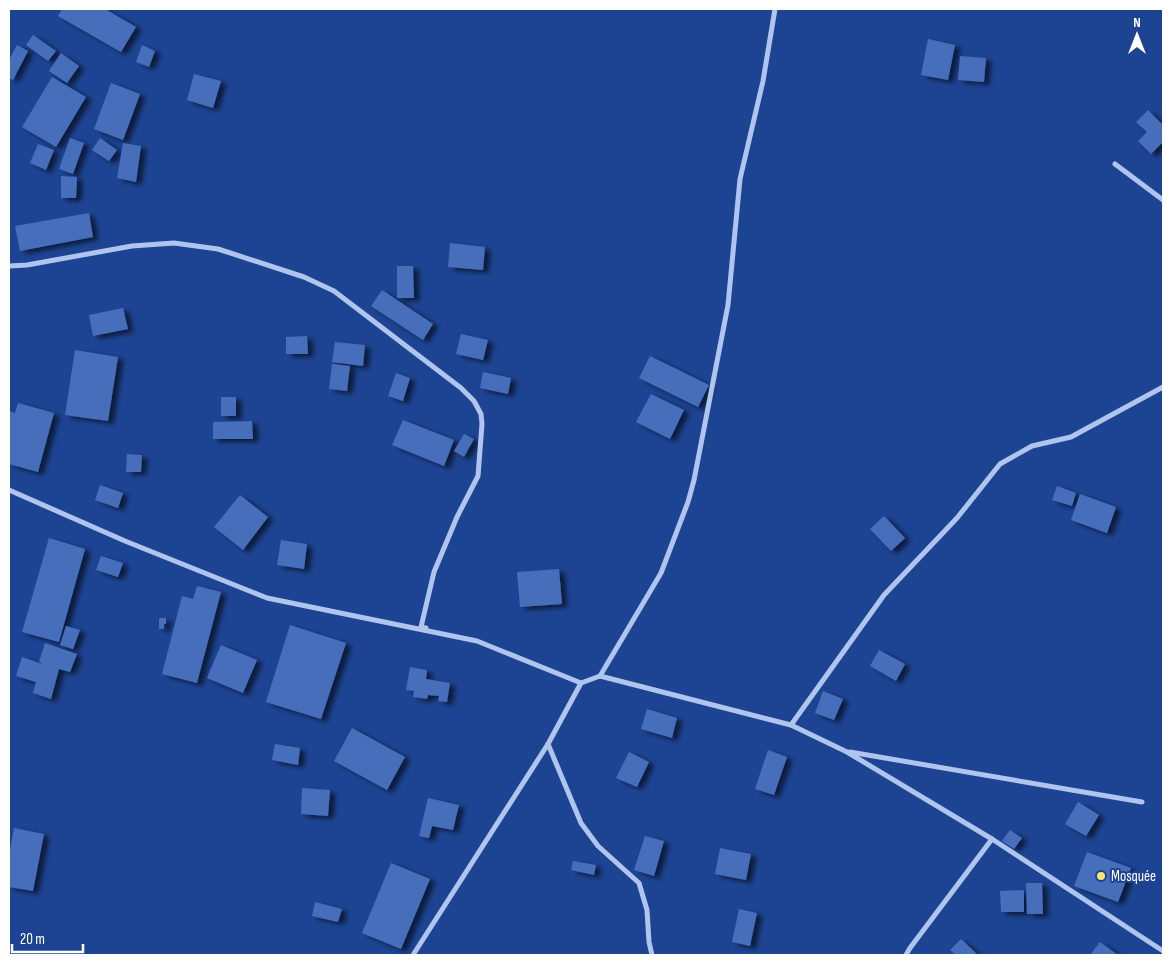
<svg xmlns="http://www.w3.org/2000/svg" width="1172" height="964" font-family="'Sofia Sans Condensed',sans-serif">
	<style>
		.building { fill: #466eba; filter: url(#shadow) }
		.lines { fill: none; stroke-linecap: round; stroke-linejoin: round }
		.minor { stroke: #afc5ee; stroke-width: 5 }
		.poi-dot { fill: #fde36e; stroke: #1d4493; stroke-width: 2 }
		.labels { text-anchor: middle; stroke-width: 4; stroke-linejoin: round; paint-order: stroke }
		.poi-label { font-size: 15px; fill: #fff; stroke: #1d4493; text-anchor: start }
	</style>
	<defs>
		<filter id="shadow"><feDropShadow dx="5.5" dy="3" stdDeviation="2.5" flood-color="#0009"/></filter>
	</defs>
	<rect width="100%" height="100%" fill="#1d4493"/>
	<g class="building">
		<path d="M62 9H105L136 27 121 52 58 16Z"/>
		<path d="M33 35 56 51 48 61 26 45Z"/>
		<path d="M928 39 955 45 948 80 921 75Z"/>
		<path d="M17 45 28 51 13 80 9 78V60Z"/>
		<path d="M142 45 155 51 149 67 136 62Z"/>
		<path d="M61 53 79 66 67 83 49 71Z"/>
		<path d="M960 56 986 58 984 82 958 80Z"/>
		<path d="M194 74 221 81 213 108 187 100Z"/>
		<path d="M52 77 86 97 56 147 22 127Z"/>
		<path d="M111 83 140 94 123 140 94 129Z"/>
		<path d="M1148 110 1163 125V142L1151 154 1138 141 1147 132 1136 122Z"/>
		<path d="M70 138 84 143 73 174 59 169Z"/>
		<path d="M100 138 117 150 109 161 92 150Z"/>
		<path d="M123 143 141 146 136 182 117 178Z"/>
		<path d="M38 144 54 150 46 170 30 163Z"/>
		<path d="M61 176 77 177 76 198H61Z"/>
		<path d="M89 213 93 237 20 251 15 226Z"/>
		<path d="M450 243 485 247 483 270 448 267Z"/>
		<path d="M397 266H413L414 298H397Z"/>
		<path d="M382 290 433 324 423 340 371 306Z"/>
		<path d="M123 308 128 329 93 336 89 315Z"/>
		<path d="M461 334 488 340 483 360 456 354Z"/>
		<path d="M307 336 308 354H286V337Z"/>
		<path d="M335 342 365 345 363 366 332 362Z"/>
		<path d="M75 350 118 357 108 421 65 415Z"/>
		<path d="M650 356 709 385 698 407 639 378Z"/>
		<path d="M332 364 350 366 347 391 329 389Z"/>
		<path d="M483 372 511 378 508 394 480 388Z"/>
		<path d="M396 373 410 378 403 401 388 396Z"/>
		<path d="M651 394 684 410 670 439 636 422Z"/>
		<rect x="221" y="397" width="15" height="19"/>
		<path d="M18 403 54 413 38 472 9 464V411L15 413Z"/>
		<path d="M403 420 454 440 444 466 392 445Z"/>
		<path d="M252 421 253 439H213V422Z"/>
		<path d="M464 434 474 439 464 457 454 451Z"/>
		<path d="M127 454 142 455 141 472H126Z"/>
		<path d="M100 485 123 493 118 508 95 500Z"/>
		<path d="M1057 486 1076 493 1072 506 1052 500Z"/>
		<path d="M1080 494 1116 507 1107 533 1071 520Z"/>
		<path d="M240 495 268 517 243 550 214 527Z"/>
		<path d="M884 516 905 538 891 551 870 529Z"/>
		<path d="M49 538 85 549 59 642 22 632Z"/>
		<path d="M281 540 307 544 304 569 277 565Z"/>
		<path d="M101 556 123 563 118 577 96 570Z"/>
		<path d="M559 569 562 604 520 607 517 572Z"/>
		<path d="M197 586 221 592 197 683 162 674 182 596 193 599Z"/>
		<path d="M159 618H166V624H164V629H159Z"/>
		<path d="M290 625 346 643 321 719 266 702Z"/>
		<path d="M66 626 80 630 73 649 60 645Z"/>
		<path d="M45 643 77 654 70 672 59 669 51 699 33 693 36 682 16 676 22 657 45 665 39 662Z"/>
		<path d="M221 645 257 660 243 693 207 678Z"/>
		<path d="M879 650 905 664 896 681 870 666Z"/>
		<path d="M410 667 427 670 426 679 450 683 447 702 438 701 439 696 428 695 427 699 413 697 414 691 406 690Z"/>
		<path d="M823 691 843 699 834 720 815 713Z"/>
		<path d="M647 709 677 718 672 738 641 729Z"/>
		<path d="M352 728 405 757 387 790 334 761Z"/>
		<path d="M275 744 300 748 298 765 272 760Z"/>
		<path d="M768 750 787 757 774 795 755 789Z"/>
		<path d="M629 752 649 762 637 787 616 778Z"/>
		<path d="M302 788 330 790 328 816 301 814Z"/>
		<path d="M428 798 459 805 453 830 432 826 429 838 419 836Z"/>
		<path d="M1078 802 1099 815 1086 836 1065 824Z"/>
		<path d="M14 828 44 834 33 891 9 887V855Z"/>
		<path d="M1010 830 1022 838 1014 849 1002 841Z"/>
		<path d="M645 836 664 841 654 876 634 870Z"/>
		<path d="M720 848 751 854 746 880 715 874Z"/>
		<path d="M1087 852 1131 868 1118 902 1074 886Z"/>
		<path d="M573 861 596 865 594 875 571 870Z"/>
		<path d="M391 863 430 879 401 949 362 933Z"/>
		<path d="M1026 883H1042L1043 914H1027Z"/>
		<path d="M1024 890V912H1001L1000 891Z"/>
		<path d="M315 902 342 909 338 922 312 916Z"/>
		<path d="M739 909 757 913 750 946 732 942Z"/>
		<path d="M961 939 977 954 976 955H956L950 950Z"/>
		<path d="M1100 942 1118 955H1090Z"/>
	</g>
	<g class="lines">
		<g class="minor">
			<path d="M1115 164 1163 200"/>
			<path d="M9 266 27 265 132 246 174 243 218 249 304 277 334 291 461 388 474 401 481 414 482 424 478 476 457 517 434 572 421 627 426 628"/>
			<path d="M9 490 125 541 267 598 477 641 581 683 600 676 791 725 847 752 992 839 1163 951"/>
			<path d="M600 676 661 573 688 502 694 480 728 305 740 179 763 81 775 9"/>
			<path d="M791 725 884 595 957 518 1000 464 1032 446 1071 437 1163 387"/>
			<path d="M548 744 581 823 598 846 639 883 647 910 649 942 652 955"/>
			<path d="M850 752 1142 802"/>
			<path d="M413 955 548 744 581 683"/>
			<path d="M906 955 910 948 992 839"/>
		</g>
	</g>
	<circle class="poi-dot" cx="1101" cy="876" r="5"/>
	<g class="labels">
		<g class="poi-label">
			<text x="1111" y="881">Mosquée</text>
		</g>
	</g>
	<rect width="1172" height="964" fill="none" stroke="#ffffff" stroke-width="20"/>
	<g transform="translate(1137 35)" stroke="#1d4493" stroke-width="4" paint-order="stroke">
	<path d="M0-4L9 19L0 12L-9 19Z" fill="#ffffff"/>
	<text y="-8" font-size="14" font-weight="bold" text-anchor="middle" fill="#ffffff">N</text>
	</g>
	<path d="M12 944v8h71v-8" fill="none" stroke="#ffffff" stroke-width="2.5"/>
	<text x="20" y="944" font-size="15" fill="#ffffff" stroke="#1d4493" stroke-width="4" paint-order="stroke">20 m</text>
</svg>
